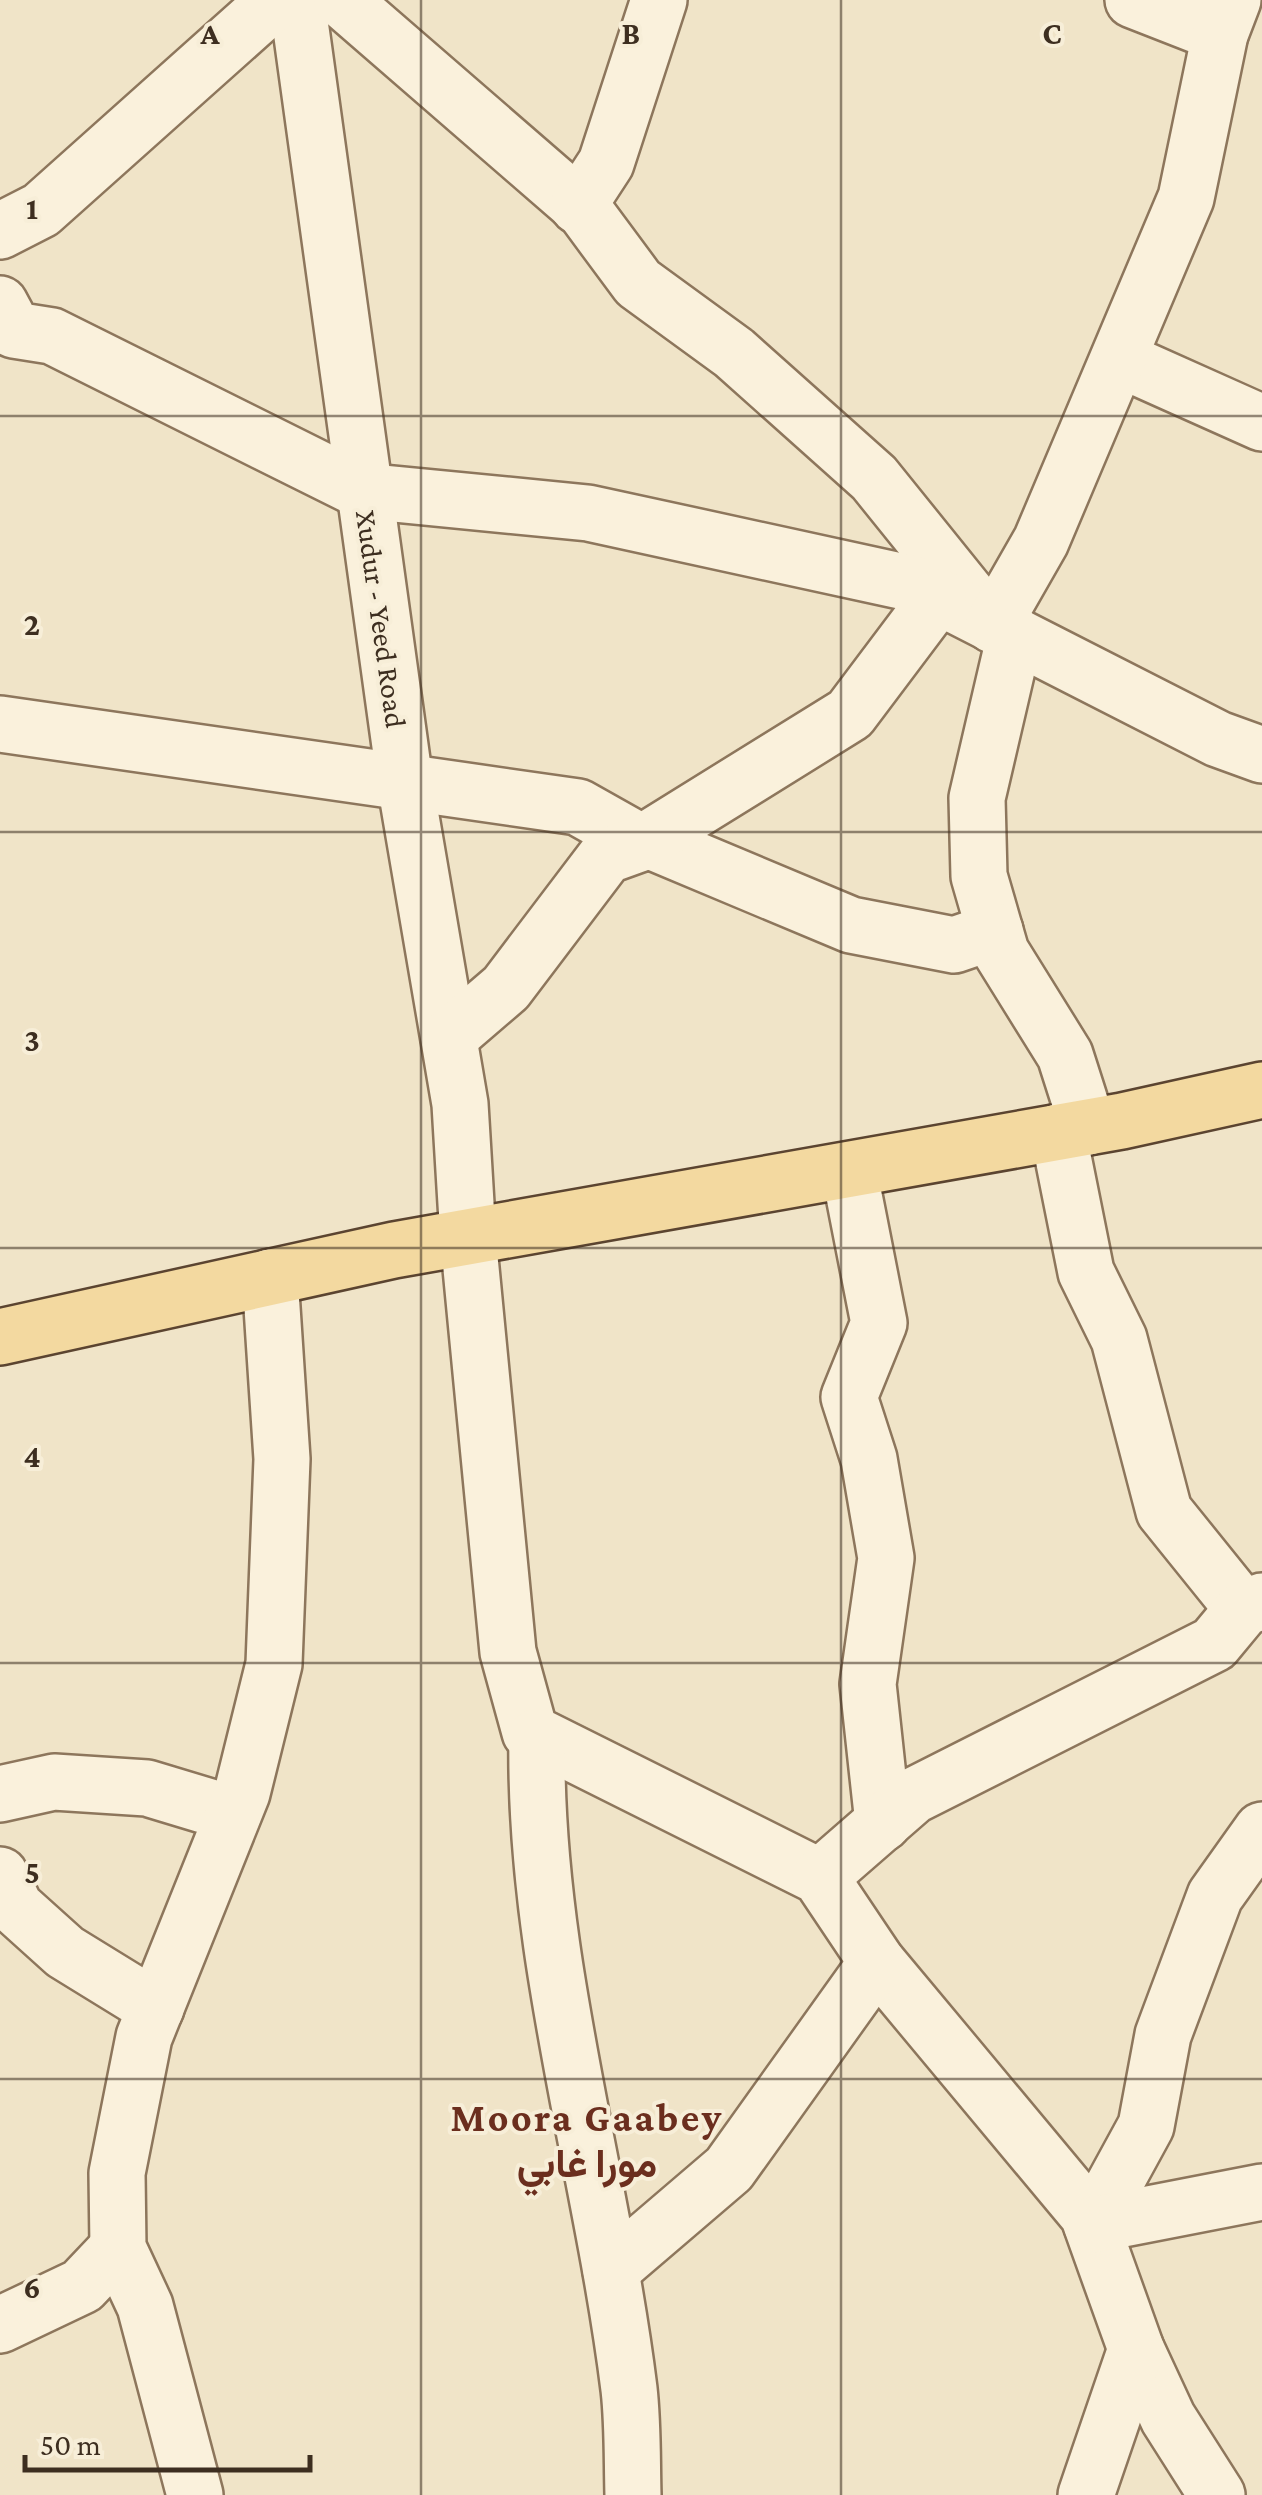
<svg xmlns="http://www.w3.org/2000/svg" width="1262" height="2495" font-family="'Crimson Pro',Vazirmatn,serif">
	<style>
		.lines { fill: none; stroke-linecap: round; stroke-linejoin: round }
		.minor-casing { stroke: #8d765c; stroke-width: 60 }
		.major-casing { stroke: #5b4430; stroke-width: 60 }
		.minor { stroke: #faf1dc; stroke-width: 55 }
		.major { stroke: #f3d9a0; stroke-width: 55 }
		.grid { fill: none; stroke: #3d2e20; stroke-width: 2.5; stroke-opacity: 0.55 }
		.labels { text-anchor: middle; stroke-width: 8; stroke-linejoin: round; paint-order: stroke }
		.street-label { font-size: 30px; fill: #3d2e20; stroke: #f7eed8 }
		.district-label { font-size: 40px; font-weight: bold; letter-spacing: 2.5px; fill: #6b2e1e; stroke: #f7eed8 }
		.grid-label { font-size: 32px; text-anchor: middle; font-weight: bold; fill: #3d2e20; stroke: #f7eed8; stroke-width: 8; stroke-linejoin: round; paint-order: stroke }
	</style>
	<rect width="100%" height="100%" fill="#f0e4c8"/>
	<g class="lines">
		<defs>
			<g id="minor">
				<path d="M297 0 405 782 460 1104 468 1237 508 1652 530 1732 820 1877 877 1962 1088 2215 1136 2349 1168 2418 1217 2495"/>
				<path d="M342 0 584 210 638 283 734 353 874 478 978 607"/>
				<path d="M1133 0 1220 34"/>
				<path d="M578 206 606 163 659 0"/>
				<path d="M0 231 41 210 276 0"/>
				<path d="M0 304 14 330 52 336 363 491 588 513 914 584 1218 739 1262 755"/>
				<path d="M1119 359 1262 423"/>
				<path d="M993 625 1041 541 1186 198 1220 34 1233 0"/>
				<path d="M1015 635 977 798 979 876 1001 952 1065 1055 1088 1127"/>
				<path d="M0 724 578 807 642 843"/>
				<path d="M648 840 851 925 954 945 995 931"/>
				<path d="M449 1037 506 988 606 856 642 843 850 714 938 597"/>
				<path d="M1058 1132 1086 1272 1119 1339 1164 1511 1243 1609"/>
				<path d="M849 1170 879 1323 849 1397 869 1459 886 1558 868 1684 883 1823"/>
				<path d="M537 1736C533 1956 602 2172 629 2389 633 2424 632 2460 633 2495"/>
				<path d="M0 1794 54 1782 147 1788 233 1814"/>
				<path d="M0 1875 15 1907 65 1952 156 2008"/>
				<path d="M820 1877 913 1796 1214 1644 1243 1609 1262 1601"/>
				<path d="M1092 2225 1146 2126 1163 2035 1215 1896 1262 1830"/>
				<path d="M1092 2225 1262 2192"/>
				<path d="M611 2270 729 2169 877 1962"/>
				<path d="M0 2325 82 2286 118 2248"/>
				<path d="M195 2495 145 2306 118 2248 117 2173 144 2037 242 1793 274 1664 282 1459 270 1277"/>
				<path d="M1086 2495 1136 2349"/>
			</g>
			<path id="major" d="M0 1337 394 1250 1122 1121 1262 1090"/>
		</defs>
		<use href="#minor" class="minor-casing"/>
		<use href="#major" class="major-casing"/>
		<use href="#minor" class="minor"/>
		<use href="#major" class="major"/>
	</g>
	<path class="grid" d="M421 0V2495M841 0V2495M0 416H1262M0 832H1262M0 1248H1262M0 1663H1262M0 2079H1262"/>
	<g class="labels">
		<g class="street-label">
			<text transform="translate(381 619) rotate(82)" y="10">Xudur - Yeed Road</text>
		</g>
		<g class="district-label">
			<text x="587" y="2131">Moora Gaabey<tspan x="587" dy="46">مورا غابي</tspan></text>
		</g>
	</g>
	<g class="grid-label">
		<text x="210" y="44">A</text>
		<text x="631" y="44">B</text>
		<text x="1052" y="44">C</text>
		<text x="32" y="219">1</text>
		<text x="32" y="635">2</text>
		<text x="32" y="1051">3</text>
		<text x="32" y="1467">4</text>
		<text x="32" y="1883">5</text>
		<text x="32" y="2298">6</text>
	</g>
	<path d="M25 2455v15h285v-15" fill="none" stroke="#3d2e20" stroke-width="5"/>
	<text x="40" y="2455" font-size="30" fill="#3d2e20" stroke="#f7eed8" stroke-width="8" paint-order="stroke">50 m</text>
</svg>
